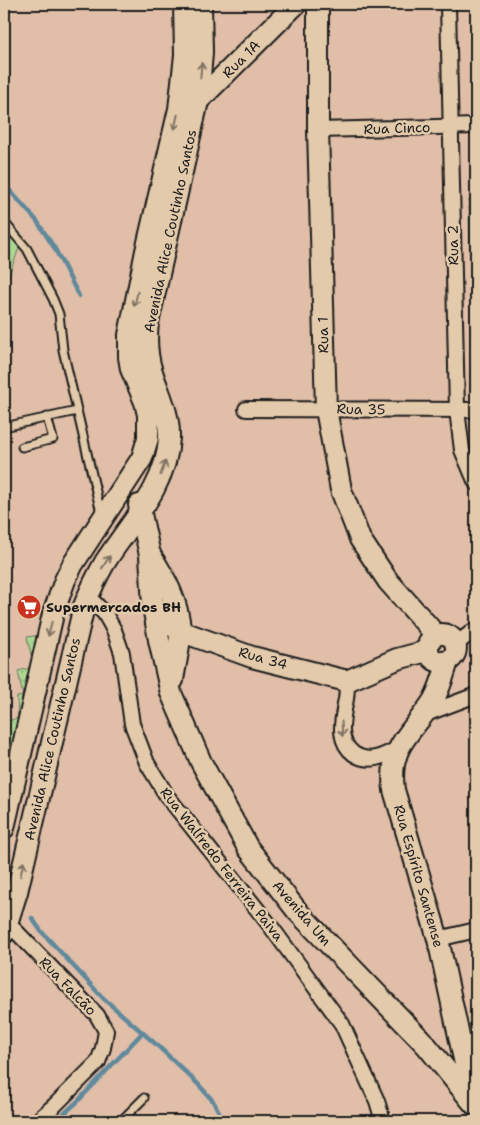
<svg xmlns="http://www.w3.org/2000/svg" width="480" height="1125" font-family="'Shantell Sans',sans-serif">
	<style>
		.grass { fill: url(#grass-dots); stroke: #657a58 }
		.green { fill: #aed794; stroke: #657a58 }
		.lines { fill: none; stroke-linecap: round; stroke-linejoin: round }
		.stream { stroke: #61899c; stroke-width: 4.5 }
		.lane-casing { stroke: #1c1c1c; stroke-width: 11 }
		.street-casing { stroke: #1c1c1c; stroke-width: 18 }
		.secondary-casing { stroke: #1c1c1c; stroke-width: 24 }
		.lane { stroke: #e3caab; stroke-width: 7 }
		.street { stroke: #e3caab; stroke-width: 14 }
		.secondary { stroke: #e3caab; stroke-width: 20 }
		.oneway { stroke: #807364 }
		.labels { text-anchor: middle; stroke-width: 5; stroke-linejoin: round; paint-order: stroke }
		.street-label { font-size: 14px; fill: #1c1c1c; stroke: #e3caab }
		.poi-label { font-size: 14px; font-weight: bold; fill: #1c1c1c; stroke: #e3caab; text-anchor: start }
	</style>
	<defs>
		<pattern id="grass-dots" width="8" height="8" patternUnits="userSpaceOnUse" patternTransform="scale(1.25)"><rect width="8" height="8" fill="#aed794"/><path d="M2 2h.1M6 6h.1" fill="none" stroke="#95b87f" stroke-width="1.8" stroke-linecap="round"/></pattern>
	</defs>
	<rect width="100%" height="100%" fill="#e1bea8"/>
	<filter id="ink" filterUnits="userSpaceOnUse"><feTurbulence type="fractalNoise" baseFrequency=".02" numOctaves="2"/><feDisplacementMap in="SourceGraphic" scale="10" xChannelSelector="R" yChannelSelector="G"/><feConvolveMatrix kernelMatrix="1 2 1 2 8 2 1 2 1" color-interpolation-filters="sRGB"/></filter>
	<g filter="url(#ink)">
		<path class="grass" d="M42 635 4 792V756L9 754 4 722 18 718 17 697 23 696 18 671 34 667 27 637Z"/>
		<g class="green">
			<path d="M469 200H476V360H472Z"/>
			<path d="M4 236 21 242 4 290Z"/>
		</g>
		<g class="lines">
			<g class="stream">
				<path d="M4 184 37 221 55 249 79 296"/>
				<path d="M32 918 41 931 103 998 159 1047 198 1084 213 1101 224 1121"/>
				<path d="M56 1121 77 1102 143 1032"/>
			</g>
			<defs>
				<g id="lane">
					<path d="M4 5 5 4"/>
					<path d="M4 222 27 249 53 299 59 314 63 350 101 513"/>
					<path d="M4 427 77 411"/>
					<path d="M22 447 53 439 47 417"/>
					<path d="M121 1121 144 1098"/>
				</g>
				<g id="street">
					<path d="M448 4 457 410 462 450 476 483"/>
					<path d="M318 130 476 126"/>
					<path d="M246 409 476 410"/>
					<path d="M88 596 105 614 114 630 122 653 132 724 147 763 167 796 269 924 342 1024 377 1101 383 1121"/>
					<path d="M456 644 476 629"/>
					<path d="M347 681C347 689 347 697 345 704 342 722 337 741 354 754 369 764 384 756 397 749"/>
					<path d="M423 715 476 695"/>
					<path d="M8 923 97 1015 106 1031 103 1048 98 1062 55 1105 37 1121"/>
					<path d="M438 939 476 930"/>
				</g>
				<g id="secondary">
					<path d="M318 4V130L326 409 341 490 360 539 388 581 435 634"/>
					<path d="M194 100 198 101 296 4"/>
					<path d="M139 505 150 555 153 606 159 640 171 693 201 762 248 848 298 912 426 1045 474 1104"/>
					<path d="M151 556C166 579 178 602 180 629 181 643 175 666 173 680"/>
					<path d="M153 606 161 618 180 631 252 657 347 681 397 659 427 651"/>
					<circle cx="442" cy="648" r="14"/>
					<path d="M448 661C444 674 440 689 433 701 411 735 388 745 394 790L438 939 473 1101"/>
					<path d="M4 828 53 614 65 580 73 564 142 458 148 438V415L145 402 131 369 129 357V335L146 251 179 109 185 55 184 4"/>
					<path d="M4 933 17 892 84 606C90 591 97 576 105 562 130 523 167 486 169 438 170 414 159 394 152 372 147 356 146 340 148 323L198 101 202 53 201 4"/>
				</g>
			</defs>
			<use href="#lane" class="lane-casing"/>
			<use href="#street" class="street-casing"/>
			<use href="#secondary" class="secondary-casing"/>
			<use href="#lane" class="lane"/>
			<use href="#street" class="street"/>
			<use href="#secondary" class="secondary"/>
		</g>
		<defs><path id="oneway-shaft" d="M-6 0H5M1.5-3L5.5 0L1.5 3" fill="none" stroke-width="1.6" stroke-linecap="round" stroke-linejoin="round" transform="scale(1.25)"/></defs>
		<g class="oneway">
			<use href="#oneway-shaft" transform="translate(201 70) rotate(-85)"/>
			<use href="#oneway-shaft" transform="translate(176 122) rotate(103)"/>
			<use href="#oneway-shaft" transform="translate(136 299) rotate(102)"/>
			<use href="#oneway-shaft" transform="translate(163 468) rotate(-70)"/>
			<use href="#oneway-shaft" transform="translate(106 562) rotate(-58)"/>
			<use href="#oneway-shaft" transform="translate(50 629) rotate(103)"/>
			<use href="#oneway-shaft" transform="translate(342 729) rotate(87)"/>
			<use href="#oneway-shaft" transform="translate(22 869) rotate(-77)"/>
		</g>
	</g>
	<defs>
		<symbol id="supermarket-disc" viewBox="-11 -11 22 22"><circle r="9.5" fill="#c8321e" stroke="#e3caab"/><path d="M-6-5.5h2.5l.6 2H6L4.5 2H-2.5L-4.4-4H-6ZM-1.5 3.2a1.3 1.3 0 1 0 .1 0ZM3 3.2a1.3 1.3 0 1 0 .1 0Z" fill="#fff"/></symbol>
	</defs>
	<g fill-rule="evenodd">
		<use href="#supermarket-disc" x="15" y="593" width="28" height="28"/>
	</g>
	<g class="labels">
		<g class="street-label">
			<text transform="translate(241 59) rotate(-45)" y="5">Rua 1A</text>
			<text transform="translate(397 128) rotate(-2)" y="5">Rua Cinco</text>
			<text transform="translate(170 231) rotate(-78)" y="5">Avenida Alice Coutinho Santos</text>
			<text transform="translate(453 245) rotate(-91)" y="5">Rua 2</text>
			<text transform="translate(323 335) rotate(-91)" y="5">Rua 1</text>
			<text transform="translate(361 409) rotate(1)" y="5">Rua 35</text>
			<text transform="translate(263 658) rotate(16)" y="5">Rua 34</text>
			<text transform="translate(52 739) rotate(-77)" y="5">Avenida Alice Coutinho Santos</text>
			<text transform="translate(222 864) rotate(52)" y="5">Rua Walfredo Ferreira Paiva</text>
			<text transform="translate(419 876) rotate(74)" y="5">Rua Espírito Santense</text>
			<text transform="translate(302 913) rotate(49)" y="5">Avenida Um</text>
			<text transform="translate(68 986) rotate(46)" y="5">Rua Falcão</text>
		</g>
		<g class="poi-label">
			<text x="46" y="612">Supermercados BH</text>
		</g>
	</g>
	<rect width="480" height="1125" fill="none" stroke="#e3caab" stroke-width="20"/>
	<rect x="10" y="10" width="460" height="1105" fill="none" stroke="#1c1c1c" stroke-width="2" filter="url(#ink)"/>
</svg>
